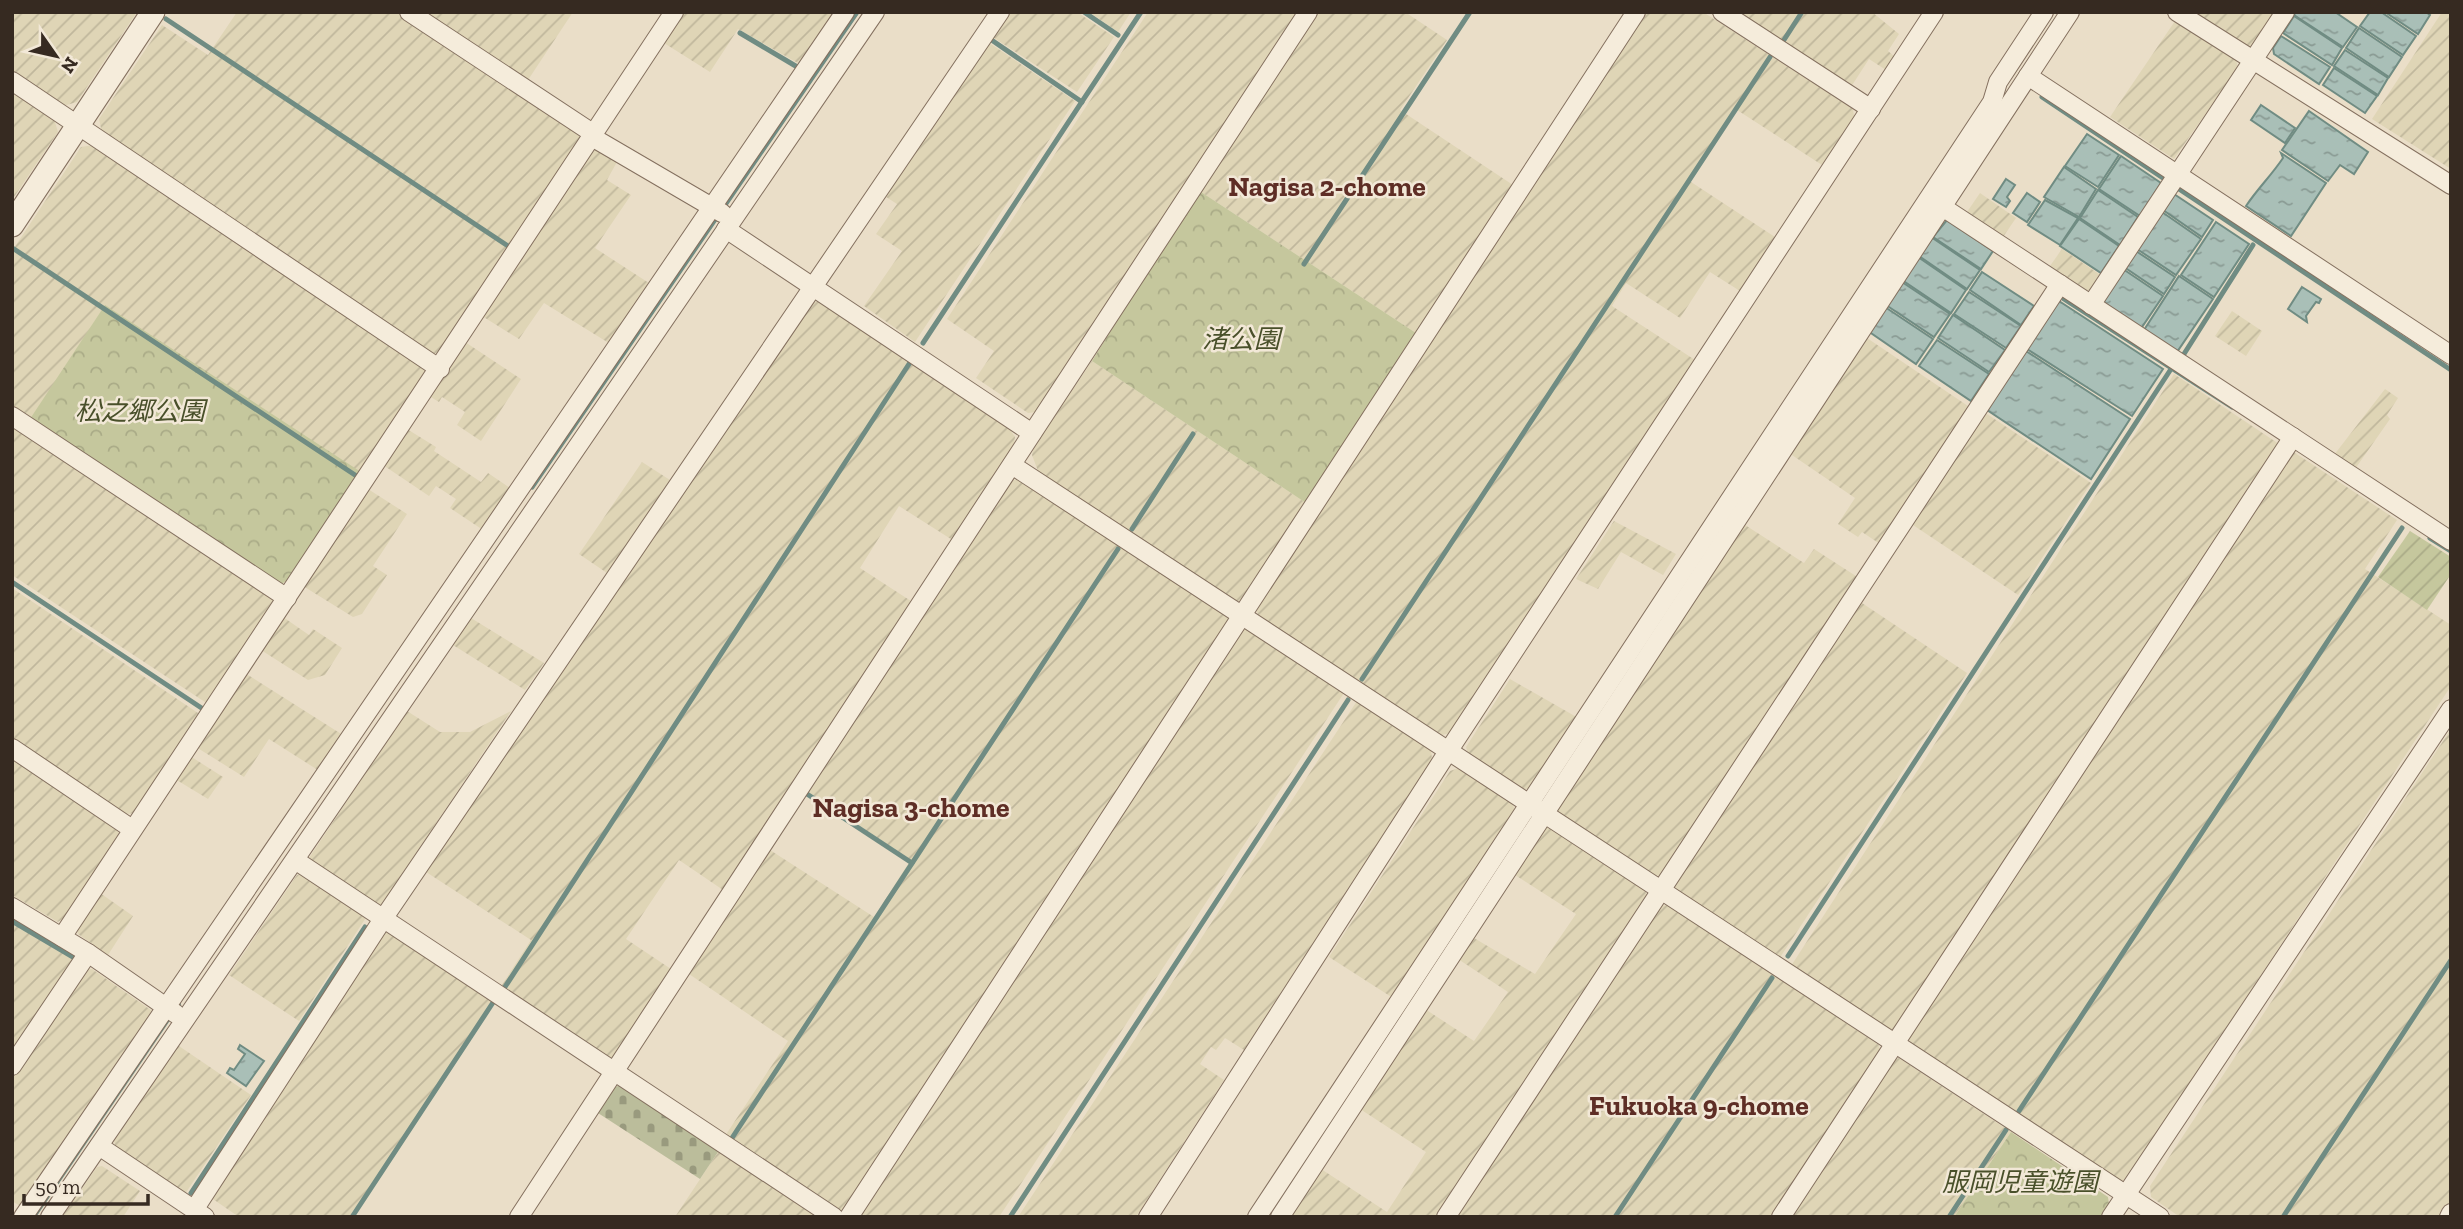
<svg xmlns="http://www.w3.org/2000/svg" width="2463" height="1229" font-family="'Zilla Slab','Noto Sans JP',serif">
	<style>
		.farmland { fill: url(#farmland-furrows) }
		.cemetery { fill: url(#cemetery-stones) }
		.park { fill: url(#park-crowns) }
		.garden { fill: url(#garden-furrows) }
		.water { fill: url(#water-ripples); stroke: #708c83; stroke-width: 2 }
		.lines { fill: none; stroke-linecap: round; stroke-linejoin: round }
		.stream { stroke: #708c83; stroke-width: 5 }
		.minor-casing { stroke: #84705f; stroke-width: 20 }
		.tertiary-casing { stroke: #84705f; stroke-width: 25 }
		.minor { stroke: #f5ecdb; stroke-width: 18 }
		.tertiary { stroke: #f5ecdb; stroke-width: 23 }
		.labels { text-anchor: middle; stroke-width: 5; stroke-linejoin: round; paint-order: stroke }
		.park-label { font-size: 26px; font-style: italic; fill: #49502a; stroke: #f2e8d7 }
		.neighbourhood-label { font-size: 28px; font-weight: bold; fill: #5e2d25; stroke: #f2e8d7 }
	</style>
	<defs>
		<pattern id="farmland-furrows" width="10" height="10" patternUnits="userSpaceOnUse" patternTransform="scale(1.75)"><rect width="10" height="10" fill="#dfd5b6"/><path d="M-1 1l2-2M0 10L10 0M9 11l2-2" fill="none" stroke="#c0b79c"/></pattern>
		<pattern id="cemetery-stones" width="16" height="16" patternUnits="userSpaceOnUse" patternTransform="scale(1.75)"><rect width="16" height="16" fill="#bbbd9b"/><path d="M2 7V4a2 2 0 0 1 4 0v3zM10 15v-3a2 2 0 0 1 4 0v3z" fill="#999a7e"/></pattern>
		<pattern id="park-crowns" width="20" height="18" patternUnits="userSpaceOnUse" patternTransform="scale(1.75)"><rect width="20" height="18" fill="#c5c79d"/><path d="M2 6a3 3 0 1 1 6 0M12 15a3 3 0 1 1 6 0" fill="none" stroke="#aaab87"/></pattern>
		<pattern id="garden-furrows" width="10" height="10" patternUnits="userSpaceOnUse" patternTransform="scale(1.75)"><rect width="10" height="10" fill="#c5c79d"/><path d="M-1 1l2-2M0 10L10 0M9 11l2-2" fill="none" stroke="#aaab87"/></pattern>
		<pattern id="water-ripples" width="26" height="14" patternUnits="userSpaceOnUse" patternTransform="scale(1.75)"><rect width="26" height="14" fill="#a9bfb7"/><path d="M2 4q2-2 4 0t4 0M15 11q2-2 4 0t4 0" fill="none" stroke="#8a9b94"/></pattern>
	</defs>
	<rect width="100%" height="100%" fill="#eadec8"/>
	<g class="farmland">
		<path d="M12 12H137L77 102 63 106 12 72Z"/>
		<path d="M237 12H399L579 134 581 144 445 351 432 354 102 133 99 119 162 25 208 55Z"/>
		<path d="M425 12H573L528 80Z"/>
		<path d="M684 12H839L803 66 738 29 710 72 664 43Z"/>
		<path d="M1008 12H1077L1114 37 1077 92 991 36Z"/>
		<path d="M1089 12H1131L1118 32Z"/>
		<path d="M1148 12H1298L1036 412 1028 413 976 378 994 351 947 319Z"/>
		<path d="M1316 12H1405L1447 40 1400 110 1513 185 1416 333 1198 190Z"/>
		<path d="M1647 12H1703L1853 109 1854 116 1822 165 1734 108 1688 180 1775 237 1740 291 1710 272 1680 318 1626 283 1612 306 1695 360 1450 733 1442 735 1258 616 1256 607Z"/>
		<path d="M1732 12H1872L1899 34 1888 51 1895 57 1886 70 1869 59 1849 90Z"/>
		<path d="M2191 12H2275L2253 46 2246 48Z"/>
		<path d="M2442 12H2451V169L2372 119Z"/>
		<path d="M2175 21 2236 60 2238 67 2174 159 2110 117Z"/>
		<path d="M988 42 1075 101 915 342 864 306 902 251 876 234 897 204 883 195Z"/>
		<path d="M12 91 54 119 58 132 12 200Z"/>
		<path d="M94 145 426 367 427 373 361 472 28 422 12 411V251L81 147Z"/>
		<path d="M598 149 618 160 607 180 631 195 595 248 652 285 612 345 544 303 519 339 482 316 591 150Z"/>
		<path d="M1980 193 2016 218 2003 237 1967 212Z"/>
		<path d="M2062 249 2102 276 2093 290H2086L2050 266Z"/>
		<path d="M822 300 1008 427 1015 437 1013 451 954 541 899 506 860 568 914 603 726 892 679 860 626 939 674 971 618 1058 608 1061 500 988 531 940 423 870 811 303Z"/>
		<path d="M2232 311 2262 331 2246 356 2215 336Z"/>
		<path d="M1864 336 1971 408 1880 544 1862 532 1858 537 1838 524 1855 498 1789 453Z"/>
		<path d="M465 342 521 379 481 441 457 425 465 412 442 397 439 402 429 396Z"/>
		<path d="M1092 361 1306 503 1243 600 1234 602 1038 471 1032 455 1034 447Z"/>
		<path d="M2174 374 2279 444 1897 1028 1888 1030 1791 966Z"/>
		<path d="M2385 389 2398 398 2387 415 2390 419 2355 469 2334 455Z"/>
		<path d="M1984 412 2091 483 2018 595 1910 523Z"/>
		<path d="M12 425 272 596 274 605 208 704 12 575Z"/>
		<path d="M407 429 436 447 434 451 481 482 488 473 513 490 486 532 450 508 456 499 436 486 429 496 383 465Z"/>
		<path d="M2292 451 2397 520 2365 569 2451 625V686L2126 1180 2118 1181 1910 1043 1908 1035Z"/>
		<path d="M642 462 670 480 607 573 579 554Z"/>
		<path d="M1019 479 1227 613 1229 622 842 1213 725 1136 788 1041 689 974 770 850 874 917 910 861 807 793 1009 481Z"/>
		<path d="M368 489 407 514 373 566 387 575 362 614 353 617 303 586Z"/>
		<path d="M1614 521 1676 554 1663 575 1621 552 1598 589 1576 579Z"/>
		<path d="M1742 523 1804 563 1814 549 1859 578 1663 876 1654 875 1557 812 1555 807Z"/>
		<path d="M12 588 201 715 135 813 126 814 12 739Z"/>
		<path d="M1859 601 1967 673 1779 959 1675 890 1673 882Z"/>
		<path d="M283 617 309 635 313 629 342 648 325 675 308 680 261 650Z"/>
		<path d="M471 618 544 663 525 690 453 645Z"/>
		<path d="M1249 629 1344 693 999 1217H855L1237 631Z"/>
		<path d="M245 673 346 737 321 772 269 739 244 777 196 747Z"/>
		<path d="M1510 679 1580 719 1535 788 1524 789 1468 753 1466 747Z"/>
		<path d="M1357 701 1431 751 1432 759 1244 1050 1225 1038 1216 1050 1211 1047 1200 1064 1224 1080 1136 1217H1018Z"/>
		<path d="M407 711 440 732H470L511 711 382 904 376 907 310 863 309 858Z"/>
		<path d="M2451 729V1200L2440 1217H2180L2151 1197 2150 1186Z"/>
		<path d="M190 756 223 777 208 799 175 779Z"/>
		<path d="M12 759 118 829 119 837 66 917 58 922 12 895Z"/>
		<path d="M1459 768 1512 803 1516 813 1393 998 1329 957 1450 771Z"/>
		<path d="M1549 827 1645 890 1648 899 1440 1217H1285L1318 1167 1387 1212 1426 1152 1357 1107 1425 1009 1474 1041 1508 992 1458 959 1474 938 1535 974 1576 914 1512 873 1539 829Z"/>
		<path d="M303 873 367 916 299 1021 229 975 297 875Z"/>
		<path d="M100 893 133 916 108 955 78 934 77 927Z"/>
		<path d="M1669 905 1879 1045 1880 1052 1772 1217H1453L1658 906Z"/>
		<path d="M12 916 75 955V961L12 1054Z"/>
		<path d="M390 931 493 999 350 1217H239L210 1197 382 932Z"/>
		<path d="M92 969 158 1015 25 1209 12 1201V1077L85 970Z"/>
		<path d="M176 1044 251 1095 185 1194 116 1148 113 1138Z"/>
		<path d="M1899 1058 2011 1132 1954 1217H1789L1894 1059Z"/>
		<path d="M720 1149 822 1217H675Z"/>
		<path d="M102 1166 140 1191 123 1217H62L97 1167Z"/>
	</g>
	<path class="cemetery" d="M621 1085 720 1149 700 1179 598 1113 615 1087Z"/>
	<g class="park">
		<path d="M1198 190 1416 333 1306 503 1092 361Z"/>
		<path d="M105 305 361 472 286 581 280 585 28 422Z"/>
		<path d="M2011 1132 2108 1197 2109 1204 2101 1217H1954Z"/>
	</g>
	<path class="garden" d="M2410 531 2451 557V574L2427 610 2378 577Z"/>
	<g class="water">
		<path d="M2296 12H2335L2357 27 2343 47 2294 15Z"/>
		<path d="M2370 12H2381L2416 36 2403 55 2360 26Z"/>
		<path d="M2385 12H2426L2430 15 2418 34Z"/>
		<path d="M2294 16 2342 48 2332 65 2283 33Z"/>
		<path d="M2359 28 2402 57 2389 77 2346 48Z"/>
		<path d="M2281 36 2330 67 2319 84 2274 54 2273 48Z"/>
		<path d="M2345 50 2388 78 2378 95 2334 66Z"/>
		<path d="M2334 68 2377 96 2365 113 2323 85Z"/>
		<path d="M2261 105 2295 128 2285 143 2251 120Z"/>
		<path d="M2309 111 2368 152 2354 174 2340 165 2328 181 2282 150Z"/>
		<path d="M2087 134 2119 155 2098 187 2065 166Z"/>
		<path d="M2281 153 2326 183 2291 236 2246 206C2258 188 2271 176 2283 158Z"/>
		<path d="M2121 156 2161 183 2140 216 2099 189Z"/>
		<path d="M2064 167 2096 189 2079 217 2044 197Z"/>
		<path d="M2006 179 2015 185 2007 197 2010 201 2006 207 1993 199Z"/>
		<path d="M2098 190 2138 217 2120 245 2080 218Z"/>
		<path d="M2027 193 2040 202 2027 222 2013 213Z"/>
		<path d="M2174 194 2213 220 2202 237 2163 210Z"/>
		<path d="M2045 200 2078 218 2060 245 2028 225Z"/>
		<path d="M2162 212 2201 239 2176 275 2137 249Z"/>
		<path d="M2079 219 2119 246 2101 273 2060 246Z"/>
		<path d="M1947 220 1993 251 1981 269 1933 237Z"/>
		<path d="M2216 222 2249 244 2214 297 2181 275Z"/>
		<path d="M1931 237 1980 270 1967 289 1919 256Z"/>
		<path d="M2136 251 2175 277 2164 294 2124 267Z"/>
		<path d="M1918 257 1966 290 1951 313 1902 280Z"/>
		<path d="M2123 269 2163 296 2140 330 2104 306 2102 300Z"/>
		<path d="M1982 272 2034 306 2021 325 1970 290Z"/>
		<path d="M2179 276 2213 299 2177 352 2144 330Z"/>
		<path d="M1902 282 1950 314 1934 337 1886 305Z"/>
		<path d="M2302 287 2321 299 2319 303 2316 302 2306 316 2307 322 2288 309Z"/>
		<path d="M1969 292 2021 326 2006 348 1954 314Z"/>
		<path d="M2059 301 2163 369 2132 416 2027 349Z"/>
		<path d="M1885 307 1933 339 1916 364 1868 331Z"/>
		<path d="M1953 315 2005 350 1989 372 1938 338Z"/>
		<path d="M1937 340 1989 374 1971 401 1919 366Z"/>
		<path d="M2026 351 2130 419 2091 479 1987 410Z"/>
		<path d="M177 1000 180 1004 35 1217H28Z"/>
		<path d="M240 1045 264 1061 246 1086 227 1073 230 1068 234 1070 245 1054 238 1049Z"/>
	</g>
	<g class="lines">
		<g class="stream">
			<path d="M1084 12 1118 35"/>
			<path d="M166 19 508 246"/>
			<path d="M740 33 799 68"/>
			<path d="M993 41 1082 102"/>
			<path d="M1782 43 1802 12"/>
			<path d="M2042 97 2163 178"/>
			<path d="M2179 189 2451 370"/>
			<path d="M14 249 358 477"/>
			<path d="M1304 264 1470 12"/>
			<path d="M2064 299 2232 407"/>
			<path d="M923 343 1141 12"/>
			<path d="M2184 354 2253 245"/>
			<path d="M532 487 857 12"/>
			<path d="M1132 529 1193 434"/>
			<path d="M2430 538 2451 551"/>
			<path d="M12 582 203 709"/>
			<path d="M1362 679 1770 57"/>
			<path d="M807 794 912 863"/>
			<path d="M12 921 73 957"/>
			<path d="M1788 956 2171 369"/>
			<path d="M503 990 909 364"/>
			<path d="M2019 1111 2402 528"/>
			<path d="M732 1138 1118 549"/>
			<path d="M191 1193 365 927"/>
			<path d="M352 1217 494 1001"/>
			<path d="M1010 1217 1348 700"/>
			<path d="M1615 1217 1772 978"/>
			<path d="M1949 1217 2006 1130"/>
			<path d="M2283 1217 2451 960"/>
		</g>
		<defs>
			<g id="minor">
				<path d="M409 12 594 134"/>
				<path d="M1722 12 1871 109"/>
				<path d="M2177 12 2451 185"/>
				<path d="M2028 76 2451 355"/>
				<path d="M12 81 440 369"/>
				<path d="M592 137 722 213"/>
				<path d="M1944 208 2451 541"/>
				<path d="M726 229 1032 433"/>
				<path d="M2091 305 2285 12"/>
				<path d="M12 416 287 598"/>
				<path d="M1012 465 2160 1217"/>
				<path d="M12 748 132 829"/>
				<path d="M295 860 834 1217"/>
				<path d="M12 907 88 953 176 1014"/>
				<path d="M62 937 674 12"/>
				<path d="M12 1066 88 953"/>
				<path d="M99 1146 205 1217"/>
				<path d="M194 1210 383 919 1000 12"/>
				<path d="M23 1217 845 12"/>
				<path d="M50 1217 875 12"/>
				<path d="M519 1217 1308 12"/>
				<path d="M849 1217 1636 12"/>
				<path d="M1148 1217 1449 750 1934 12"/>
				<path d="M1257 1217 1992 102 1998 82 2044 12"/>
				<path d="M1280 1217 2070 12"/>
				<path d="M1446 1217 2060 284"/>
				<path d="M1781 1217 2293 437"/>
				<path d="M2111 1217 2451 709"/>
				<path d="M2449 1217 2451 1213"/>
			</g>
			<path id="tertiary" d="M12 225 153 12"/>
		</defs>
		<use href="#minor" class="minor-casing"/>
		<use href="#tertiary" class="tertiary-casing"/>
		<use href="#minor" class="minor"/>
		<use href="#tertiary" class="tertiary"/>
	</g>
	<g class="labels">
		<g class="park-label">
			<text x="1241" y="348">渚公園</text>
			<text x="140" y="420">松之郷公園</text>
			<text x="2020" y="1191">服岡児童遊園</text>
		</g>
		<g class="neighbourhood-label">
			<text x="1327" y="196">Nagisa 2-chome</text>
			<text x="911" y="817">Nagisa 3-chome</text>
			<text x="1699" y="1115">Fukuoka 9-chome</text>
		</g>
	</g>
	<rect width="2463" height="1229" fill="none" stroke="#362a21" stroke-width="28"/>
	<g transform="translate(56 56) rotate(124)" stroke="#f2e8d7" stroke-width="5" paint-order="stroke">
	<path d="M0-5L12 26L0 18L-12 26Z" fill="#362a21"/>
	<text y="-10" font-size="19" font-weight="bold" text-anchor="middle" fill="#362a21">N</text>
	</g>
	<path d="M24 1194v10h124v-10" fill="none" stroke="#362a21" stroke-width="3.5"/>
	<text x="35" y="1194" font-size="21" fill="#362a21" stroke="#f2e8d7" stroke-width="5" paint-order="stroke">50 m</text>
</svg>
